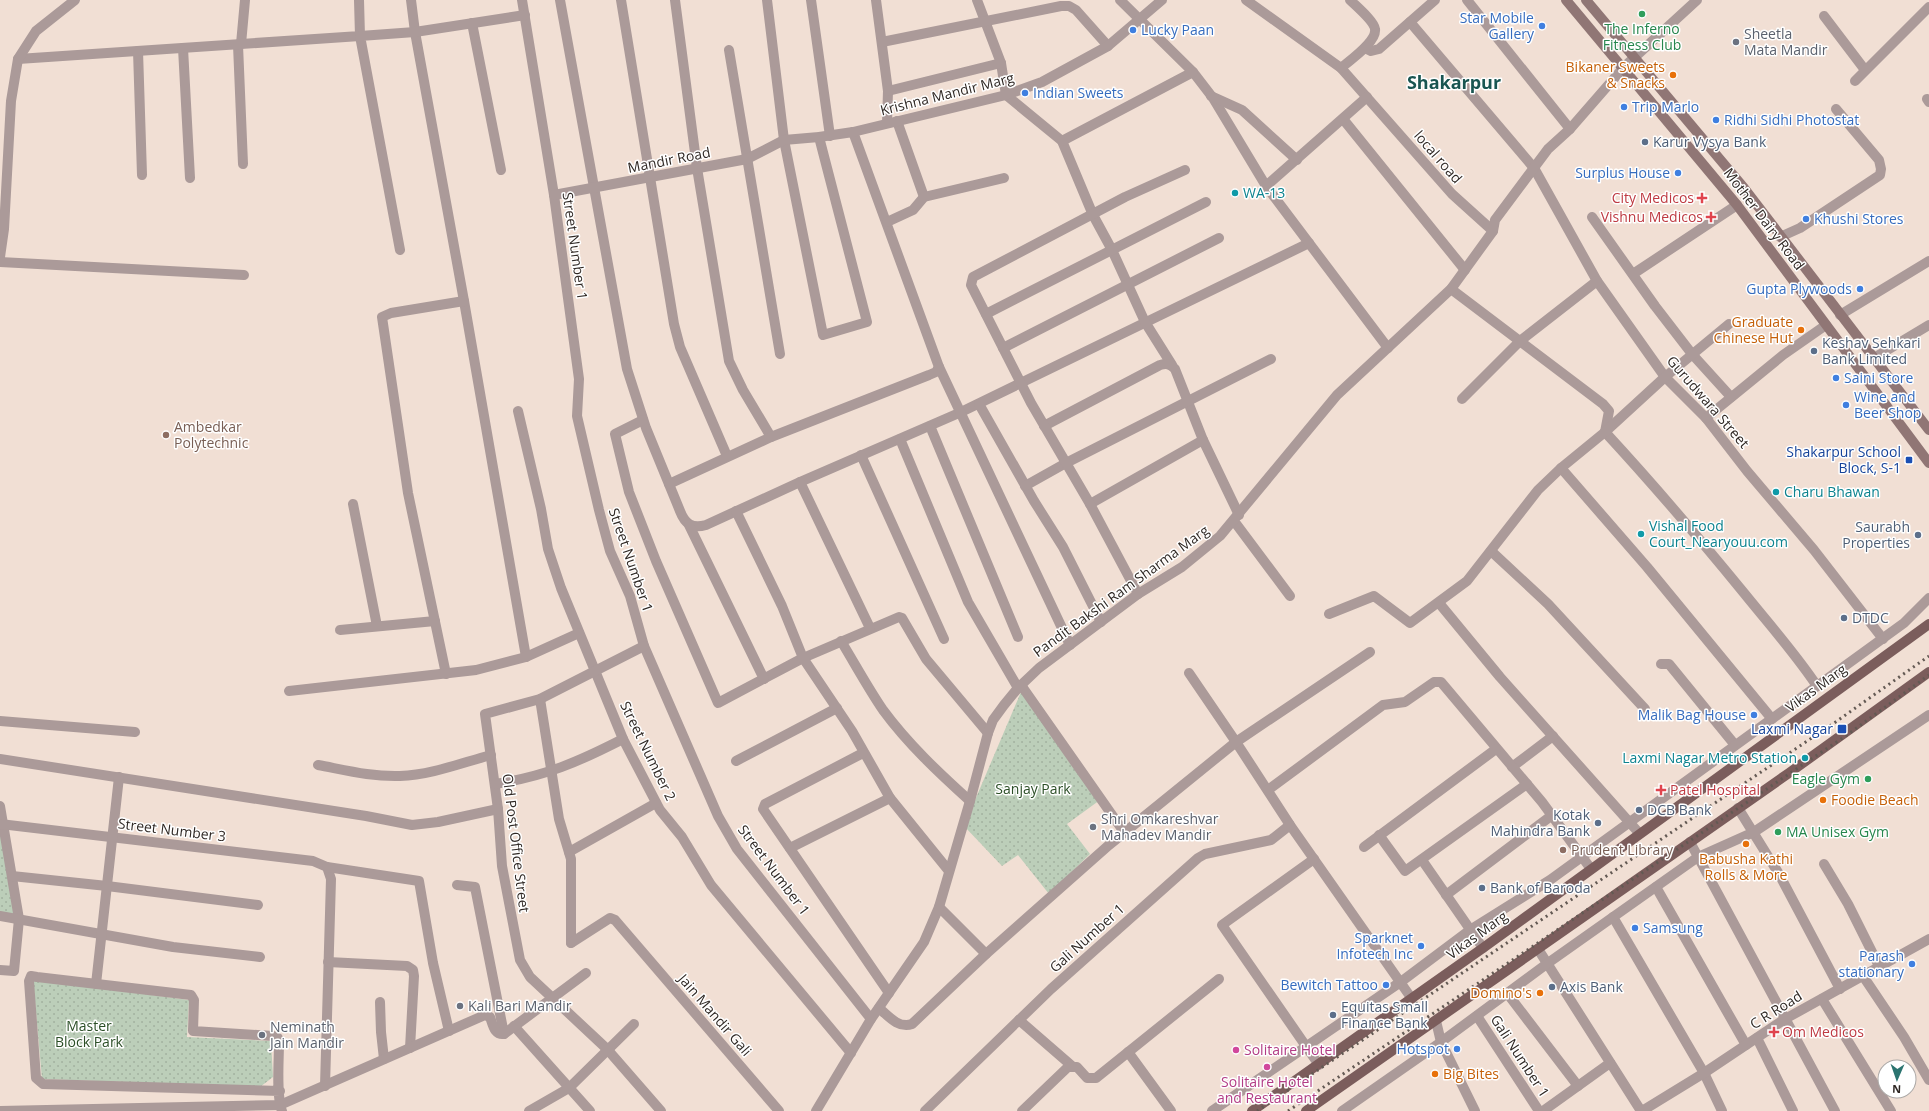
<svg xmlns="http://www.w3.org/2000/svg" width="1929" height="1111" font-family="'Open Sans',sans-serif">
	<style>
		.park { fill: url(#park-dots) }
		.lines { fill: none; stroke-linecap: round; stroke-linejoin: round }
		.street { stroke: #ab9a99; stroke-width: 10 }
		.secondary { stroke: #907675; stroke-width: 10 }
		.primary { stroke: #7b5d5c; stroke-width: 10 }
		.rail { stroke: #635953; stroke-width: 3; stroke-dasharray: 2 4; stroke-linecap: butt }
		.leisure-dot { fill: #2e9e5b; stroke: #fff; stroke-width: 1.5 }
		.shop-dot { fill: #3f7fe0; stroke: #fff; stroke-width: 1.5 }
		.worship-dot { fill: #6b7280; stroke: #fff; stroke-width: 1.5 }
		.food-dot { fill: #e8710a; stroke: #fff; stroke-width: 1.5 }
		.service-dot { fill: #5c6f8a; stroke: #fff; stroke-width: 1.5 }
		.culture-dot { fill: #0f9aa8; stroke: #fff; stroke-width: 1.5 }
		.health-dot { fill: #e0444e; stroke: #fff; stroke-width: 1.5 }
		.education-dot { fill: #8d6e63; stroke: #fff; stroke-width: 1.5 }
		.transit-dot { fill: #1a4fb4; stroke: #fff; stroke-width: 1.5 }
		.hotel-dot { fill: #d1479c; stroke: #fff; stroke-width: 1.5 }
		.labels { text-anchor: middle; stroke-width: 3; stroke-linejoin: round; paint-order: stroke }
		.shop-label { font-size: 14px; fill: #366cbe; stroke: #fff; text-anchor: end }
		.leisure-label { font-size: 14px; fill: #27864d; stroke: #fff }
		.worship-label { font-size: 14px; fill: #5b616d; stroke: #fff; text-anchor: start }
		.food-label { font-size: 14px; fill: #c56008; stroke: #fff; text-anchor: end }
		.street-label { font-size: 14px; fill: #2f2824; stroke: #fff }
		.service-label { font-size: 14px; fill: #4e5e75; stroke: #fff; text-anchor: start }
		.culture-label { font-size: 14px; fill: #0d838f; stroke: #fff; text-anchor: start }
		.health-label { font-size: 14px; fill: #be3a42; stroke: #fff; text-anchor: end }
		.education-label { font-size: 14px; fill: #785e54; stroke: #fff; text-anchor: start }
		.transit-label { font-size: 14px; fill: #164399; stroke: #fff; text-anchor: end }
		.park-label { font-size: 14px; fill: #2b4e26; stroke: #fff }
		.hotel-label { font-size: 14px; fill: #b23c85; stroke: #fff; text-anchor: start }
		.district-label { font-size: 18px; font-weight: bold; fill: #195551; stroke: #fff }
	</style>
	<defs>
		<pattern id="park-dots" width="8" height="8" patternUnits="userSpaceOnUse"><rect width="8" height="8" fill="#bcceb9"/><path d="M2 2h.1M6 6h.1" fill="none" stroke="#a2b19f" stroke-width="1.8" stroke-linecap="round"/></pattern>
	</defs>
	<rect width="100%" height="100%" fill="#f1dfd4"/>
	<g class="park">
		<path d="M1021 692 1100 800 1067 824 1090 854 1049 894 1018 855 1002 866 964 826Z"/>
		<path d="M0 828 14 916 0 914Z"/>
		<path d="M33 979 189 1000 187 1037 271 1041 273 1077 260 1087 42 1079Z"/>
	</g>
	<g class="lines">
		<g class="street">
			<path d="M411 0 415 32 464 301 526 657"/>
			<path d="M522 0 554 195 579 379 577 416 599 510 610 551 630 596 644 646 718 816 737 849 871 1019"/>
			<path d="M560 0 627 369 646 428 680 511C685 524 692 529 706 525L800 482 959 413 1309 243"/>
			<path d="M621 0 674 324 680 347 727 456"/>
			<path d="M675 0 697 168 729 361 743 390 771 437"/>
			<path d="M767 0 784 140 823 335 867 322 819 137"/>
			<path d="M811 0 830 136"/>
			<path d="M876 0 888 91 887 123"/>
			<path d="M977 0 1001 63 1006 95 1062 141 1093 215 1112 250 1145 322 1172 365"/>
			<path d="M1120 0 1193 72 1213 98 1266 186 1388 348"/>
			<path d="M1246 0 1341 68 1452 194 1493 231"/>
			<path d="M1467 0 1570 129"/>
			<path d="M1824 16 1865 70"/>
			<path d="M1410 22 1534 168 1597 281 1665 377 1706 418 1747 471 1814 550 1883 639"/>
			<path d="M472 23 501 170"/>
			<path d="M882 42 1061 6H1069L1076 10 1108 46"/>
			<path d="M241 44 245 0"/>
			<path d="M238 45 243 164"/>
			<path d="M183 48 190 178"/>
			<path d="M1365 48 1371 51 1379 49 1435 0"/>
			<path d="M729 50 780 354"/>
			<path d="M138 51 142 175"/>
			<path d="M18 59 360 36 359 0"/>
			<path d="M1341 68C1350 60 1377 42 1375 29 1374 21 1356 6 1350 0"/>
			<path d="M1855 81 1929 7"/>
			<path d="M888 91 1001 63"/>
			<path d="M1211 96 1242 110 1297 160"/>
			<path d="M1927 99 1929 102"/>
			<path d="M1343 119 1465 270"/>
			<path d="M897 121 924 197"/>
			<path d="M853 132 939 367 1070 645"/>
			<path d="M1062 141 1193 72"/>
			<path d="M1266 186 1367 97"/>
			<path d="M554 195 747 159 784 140 819 137 853 132 1006 95 1042 82 1108 46 1162 0"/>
			<path d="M1592 217 1655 306 1692 354 1731 397"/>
			<path d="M887 222 913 210 924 197 1004 178"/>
			<path d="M1780 237 1800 228 1880 175 1881 169 1879 160 1836 109"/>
			<path d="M400 250 360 36 415 32 525 15"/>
			<path d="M0 257 4 229 11 101 18 59 36 31 75 0"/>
			<path d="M0 262 244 275"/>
			<path d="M1633 274 1737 205"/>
			<path d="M1451 289 1603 404 1609 411 1605 432"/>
			<path d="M986 314 1206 202"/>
			<path d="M1840 315 1929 261"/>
			<path d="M1003 348 1219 238"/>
			<path d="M1874 358 1929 325"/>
			<path d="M1462 399 1520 341 1597 281"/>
			<path d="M979 404 1034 501 1063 547 1101 622"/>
			<path d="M518 411 541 509 548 549 561 588 623 739 660 810 682 837 711 885 851 1053"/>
			<path d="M1706 418 1783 355 1826 325"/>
			<path d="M643 420 615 434 629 492 656 561 718 703 803 658 899 617 902 618 926 659 988 733"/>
			<path d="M930 426 1018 637"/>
			<path d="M1044 426 1160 365C1167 363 1170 364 1175 369L1203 440 1239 515"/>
			<path d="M1605 432C1653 484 1699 538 1744 593 1769 624 1795 653 1817 686"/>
			<path d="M900 439 968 602 1018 688"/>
			<path d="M861 455 944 639"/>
			<path d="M1561 468 1647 567 1772 719"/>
			<path d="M800 482 870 628"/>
			<path d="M669 484 771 437 929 375 936 372 939 367"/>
			<path d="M1025 486 1066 463 1271 359"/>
			<path d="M353 504 377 626"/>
			<path d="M1090 504 1203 440"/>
			<path d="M736 511 782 606 803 658 852 731 890 798 949 871"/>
			<path d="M1234 521 1290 596"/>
			<path d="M689 525 764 679"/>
			<path d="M1491 551 1548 604 1645 709"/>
			<path d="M1138 594 1090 504 1031 403 971 285 973 277 1125 197 1185 170"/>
			<path d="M1439 603 1500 677 1639 833"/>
			<path d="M1329 614 1374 596 1410 623 1467 581 1538 490 1561 468 1605 432 1665 377 1729 324"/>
			<path d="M340 630 435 621"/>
			<path d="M841 641C855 664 868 688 883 710 908 744 939 773 970 801"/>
			<path d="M644 646 540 699 485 714 498 809 502 866 520 960 530 977 607 1049 661 1111"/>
			<path d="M1661 664H1669L1735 745"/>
			<path d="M1189 673 1236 742 1290 825 1412 999"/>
			<path d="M446 674 408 493 382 317 391 313 464 301"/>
			<path d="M1021 685 1124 832"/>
			<path d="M289 691 476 670 526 657 579 633"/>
			<path d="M540 699 559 819 571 859V943"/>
			<path d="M0 721 135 732"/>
			<path d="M863 753 765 804 763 809 889 993"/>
			<path d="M0 759 366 816 412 825 438 822 498 809"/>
			<path d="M736 761 837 708"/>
			<path d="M318 765C345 770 372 777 400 776 431 775 461 763 491 755"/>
			<path d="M1512 767 1553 736"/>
			<path d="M495 784C546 776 578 762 623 739"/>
			<path d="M1268 790 1383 705 1405 702 1434 682H1441L1542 802 1591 869"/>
			<path d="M0 806 19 919 14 971 0 970"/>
			<path d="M1738 808 1779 874 1840 989"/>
			<path d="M0 824 313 861 327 867 331 879 325 1086"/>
			<path d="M1379 835 1405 871 1527 784"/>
			<path d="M1690 842 1835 1111"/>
			<path d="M1364 847 1496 749"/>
			<path d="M790 848 890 798"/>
			<path d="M569 852 656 803"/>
			<path d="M1314 859 1222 925 1319 1065"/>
			<path d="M1422 860 1483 948"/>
			<path d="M1824 864 1848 904 1879 966"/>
			<path d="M327 867 419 881 433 963 449 1031"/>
			<path d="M12 876 107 886 258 905"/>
			<path d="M457 885 475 887 504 1034"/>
			<path d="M1656 887 1746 1045"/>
			<path d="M1446 895 1551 816"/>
			<path d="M939 907 986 954"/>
			<path d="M0 916 173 947 260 957"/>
			<path d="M1613 917 1704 1073 1722 1111"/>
			<path d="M571 943 610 918 615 920 779 1111"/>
			<path d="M1538 949 1641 1111"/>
			<path d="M328 962 407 966 413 970 414 976 410 1048"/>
			<path d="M1863 976 1904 1037 1929 1080"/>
			<path d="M96 984 119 777"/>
			<path d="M1507 993 1578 1086"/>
			<path d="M1822 999 1891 1111"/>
			<path d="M380 1002 381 1032 384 1059"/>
			<path d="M879 1008C888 1016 899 1029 912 1024L986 954 1109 845 1236 742 1370 652"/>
			<path d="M1477 1016 1539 1111"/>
			<path d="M1019 1020 1072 1066"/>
			<path d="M1436 1021 1441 1042 1475 1111"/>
			<path d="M514 1026 590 1111"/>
			<path d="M1757 1038 1793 1111"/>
			<path d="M1128 1052 1171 1111"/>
			<path d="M280 1091 43 1084 36 1078 29 981 31 976 37 977 191 995 194 1000 193 1031 273 1036 278 1038 279 1043C279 1060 276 1096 282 1111"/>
			<path d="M0 1111 280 1105 485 1015 490 1017C493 1025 494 1035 504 1034L586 973"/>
			<path d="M529 1111 569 1088 634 1024"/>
			<path d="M816 1111 871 1019 924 942 939 907 970 801 988 733 993 720 1004 705 1018 688 1039 668 1138 594 1182 567 1220 536 1337 395 1451 289 1493 231 1495 220 1548 149 1570 129 1624 67 1697 0"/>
			<path d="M925 1111 1051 989 1198 858 1205 854 1271 840 1290 825"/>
			<path d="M1022 1111 1068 1067H1077L1087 1078H1096L1219 979"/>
			<path d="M1212 1111 1402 981 1470 930 1550 880 1904 623 1929 598"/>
			<path d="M1342 1111 1441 1042 1548 963 1698 857 1754 832 1929 715"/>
			<path d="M1543 1111 1610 1063"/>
			<path d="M1642 1111 1704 1073 1785 1019 1929 939"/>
		</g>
		<g class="secondary">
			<path d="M1566 0 1737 205 1929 463"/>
			<path d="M1586 0 1744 188 1929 430"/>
		</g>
		<g class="primary">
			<path d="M1252 1111 1483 948 1929 624"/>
			<path d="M1306 1111 1789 773 1929 672"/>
		</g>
		<g class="rail">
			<path d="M1257 1111 1837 721 1929 656"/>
			<path d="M1288 1111 1847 735 1929 675"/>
		</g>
	</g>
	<g class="leisure-dot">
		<circle cx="1642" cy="14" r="4"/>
		<circle cx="1868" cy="779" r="4"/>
		<circle cx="1778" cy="832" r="4"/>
	</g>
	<g class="shop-dot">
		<circle cx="1542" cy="26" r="4"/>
		<circle cx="1133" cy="30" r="4"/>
		<circle cx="1025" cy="93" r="4"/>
		<circle cx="1624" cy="107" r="4"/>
		<circle cx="1716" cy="120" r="4"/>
		<circle cx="1678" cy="173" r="4"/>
		<circle cx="1806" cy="219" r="4"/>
		<circle cx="1860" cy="289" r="4"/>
		<circle cx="1836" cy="378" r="4"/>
		<circle cx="1846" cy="405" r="4"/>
		<circle cx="1754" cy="715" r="4"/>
		<circle cx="1635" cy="928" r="4"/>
		<circle cx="1421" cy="946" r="4"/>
		<circle cx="1912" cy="964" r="4"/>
		<circle cx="1386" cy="985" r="4"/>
		<circle cx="1457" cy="1049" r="4"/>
	</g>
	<g class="worship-dot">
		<circle cx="1736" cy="42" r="4"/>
		<circle cx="1093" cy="827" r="4"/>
		<circle cx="460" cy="1006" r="4"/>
		<circle cx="262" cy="1035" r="4"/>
	</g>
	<g class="food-dot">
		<circle cx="1673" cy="75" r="4"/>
		<circle cx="1801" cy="330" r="4"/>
		<circle cx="1823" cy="800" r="4"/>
		<circle cx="1746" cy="844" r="4"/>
		<circle cx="1540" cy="993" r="4"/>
		<circle cx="1435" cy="1074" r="4"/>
	</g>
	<g class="service-dot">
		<circle cx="1645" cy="142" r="4"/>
		<circle cx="1814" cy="351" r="4"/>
		<circle cx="1918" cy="535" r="4"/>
		<circle cx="1844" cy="618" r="4"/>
		<circle cx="1639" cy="810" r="4"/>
		<circle cx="1598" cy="823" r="4"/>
		<circle cx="1482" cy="888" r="4"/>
		<circle cx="1552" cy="987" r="4"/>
		<circle cx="1333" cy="1015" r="4"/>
	</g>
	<g class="culture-dot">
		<circle cx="1235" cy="193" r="4"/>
		<circle cx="1776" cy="492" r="4"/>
		<circle cx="1641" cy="534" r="4"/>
		<circle cx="1805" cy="758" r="4"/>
	</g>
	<g class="health-dot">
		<path d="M1700 192h4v4h4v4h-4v4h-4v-4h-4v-4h4z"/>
		<path d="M1709 211h4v4h4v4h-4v4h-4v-4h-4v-4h4z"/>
		<path d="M1659 784h4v4h4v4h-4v4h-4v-4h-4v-4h4z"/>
		<path d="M1772 1026h4v4h4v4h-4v4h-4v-4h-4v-4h4z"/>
	</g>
	<g class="education-dot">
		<circle cx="166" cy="435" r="4"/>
		<circle cx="1563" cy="850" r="4"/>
	</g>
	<g class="transit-dot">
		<rect x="1905" y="456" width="8" height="8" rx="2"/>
		<rect x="1837" y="724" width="10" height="10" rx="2"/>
	</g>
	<g class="hotel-dot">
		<circle cx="1236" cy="1050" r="4"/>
		<circle cx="1267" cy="1067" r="4"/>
	</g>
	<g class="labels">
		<g class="shop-label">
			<text x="1534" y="23">Star Mobile<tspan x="1534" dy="16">Gallery</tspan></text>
			<text x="1141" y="35" text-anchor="start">Lucky Paan</text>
			<text x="1033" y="98" text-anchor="start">Indian Sweets</text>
			<text x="1632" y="112" text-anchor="start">Trip Marlo</text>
			<text x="1724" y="125" text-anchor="start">Ridhi Sidhi Photostat</text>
			<text x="1670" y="178">Surplus House</text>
			<text x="1814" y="224" text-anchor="start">Khushi Stores</text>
			<text x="1852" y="294">Gupta Plywoods</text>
			<text x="1844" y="383" text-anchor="start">Saini Store</text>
			<text x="1854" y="402" text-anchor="start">Wine and<tspan x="1854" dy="16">Beer Shop</tspan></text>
			<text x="1746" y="720">Malik Bag House</text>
			<text x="1643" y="933" text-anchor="start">Samsung</text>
			<text x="1413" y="943">Sparknet<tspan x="1413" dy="16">Infotech Inc</tspan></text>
			<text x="1904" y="961">Parash<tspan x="1904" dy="16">stationary</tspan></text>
			<text x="1378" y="990">Bewitch Tattoo</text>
			<text x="1449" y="1054">Hotspot</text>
		</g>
		<g class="leisure-label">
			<text x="1642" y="34">The Inferno<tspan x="1642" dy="16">Fitness Club</tspan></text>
			<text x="1860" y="784" text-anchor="end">Eagle Gym</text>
			<text x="1786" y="837" text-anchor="start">MA Unisex Gym</text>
		</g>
		<g class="worship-label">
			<text x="1744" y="39">Sheetla<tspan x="1744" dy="16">Mata Mandir</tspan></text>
			<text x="1101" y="824">Shri Omkareshvar<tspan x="1101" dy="16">Mahadev Mandir</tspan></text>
			<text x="468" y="1011">Kali Bari Mandir</text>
			<text x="270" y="1032">Neminath<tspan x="270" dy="16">Jain Mandir</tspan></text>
		</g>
		<g class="food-label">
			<text x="1665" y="72">Bikaner Sweets<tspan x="1665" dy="16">&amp; Snacks</tspan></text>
			<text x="1793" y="327">Graduate<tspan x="1793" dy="16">Chinese Hut</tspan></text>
			<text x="1831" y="805" text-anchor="start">Foodie Beach</text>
			<text x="1746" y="864" text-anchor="middle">Babusha Kathi<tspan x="1746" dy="16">Rolls &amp; More</tspan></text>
			<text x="1532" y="998">Domino's</text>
			<text x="1443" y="1079" text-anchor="start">Big Bites</text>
		</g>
		<g class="street-label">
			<text transform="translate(947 94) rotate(-14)" y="5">Krishna Mandir Marg</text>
			<text transform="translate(1438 157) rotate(49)" y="5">local road</text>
			<text transform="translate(669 160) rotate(-11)" y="5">Mandir Road</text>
			<text transform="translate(1764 219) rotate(53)" y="5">Mother Dairy Road</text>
			<text transform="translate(575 246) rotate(82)" y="5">Street Number 1</text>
			<text transform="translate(1708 402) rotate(49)" y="5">Gurudwara Street</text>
			<text transform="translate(631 560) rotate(71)" y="5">Street Number 1</text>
			<text transform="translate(1121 591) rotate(-36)" y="5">Pandit Bakshi Ram Sharma Marg</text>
			<text transform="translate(1816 688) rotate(-36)" y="5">Vikas Marg</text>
			<text transform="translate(648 751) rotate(64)" y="5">Street Number 2</text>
			<text transform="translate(172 830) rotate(7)" y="5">Street Number 3</text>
			<text transform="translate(516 843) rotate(83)" y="5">Old Post Office Street</text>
			<text transform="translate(774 870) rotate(53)" y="5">Street Number 1</text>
			<text transform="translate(1477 935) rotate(-36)" y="5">Vikas Marg</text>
			<text transform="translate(1087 938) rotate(-42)" y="5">Gali Number 1</text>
			<text transform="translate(1776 1010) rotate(-32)" y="5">C R Road</text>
			<text transform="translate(715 1015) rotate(49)" y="5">Jain Mandir Gali</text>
			<text transform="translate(1520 1056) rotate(57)" y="5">Gali Number 1</text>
		</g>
		<g class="service-label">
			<text x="1653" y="147">Karur Vysya Bank</text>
			<text x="1822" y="348">Keshav Sehkari<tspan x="1822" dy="16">Bank Limited</tspan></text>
			<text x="1910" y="532" text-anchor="end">Saurabh<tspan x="1910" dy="16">Properties</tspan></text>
			<text x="1852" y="623">DTDC</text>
			<text x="1647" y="815">DCB Bank</text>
			<text x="1590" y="820" text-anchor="end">Kotak<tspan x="1590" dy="16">Mahindra Bank</tspan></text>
			<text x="1490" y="893">Bank of Baroda</text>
			<text x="1560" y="992">Axis Bank</text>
			<text x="1341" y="1012">Equitas Small<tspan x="1341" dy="16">Finance Bank</tspan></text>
		</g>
		<g class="culture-label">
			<text x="1243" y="198">WA-13</text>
			<text x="1784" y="497">Charu Bhawan</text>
			<text x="1649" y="531">Vishal Food<tspan x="1649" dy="16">Court_Nearyouu.com</tspan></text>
			<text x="1797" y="763" text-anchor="end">Laxmi Nagar Metro Station</text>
		</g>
		<g class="health-label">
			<text x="1694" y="203">City Medicos</text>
			<text x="1703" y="222">Vishnu Medicos</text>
			<text x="1670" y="795" text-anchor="start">Patel Hospital</text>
			<text x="1782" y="1037" text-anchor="start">Om Medicos</text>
		</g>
		<g class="education-label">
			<text x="174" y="432">Ambedkar<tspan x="174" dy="16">Polytechnic</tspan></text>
			<text x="1571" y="855">Prudent Library</text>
		</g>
		<g class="transit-label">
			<text x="1901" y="457">Shakarpur School<tspan x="1901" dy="16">Block, S-1</tspan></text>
			<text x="1833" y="734">Laxmi Nagar</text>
		</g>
		<g class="park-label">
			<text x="1033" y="794">Sanjay Park</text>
			<text x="89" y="1031">Master<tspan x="89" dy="16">Block Park</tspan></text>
		</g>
		<g class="hotel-label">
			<text x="1244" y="1055">Solitaire Hotel</text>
			<text x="1267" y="1087" text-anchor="middle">Solitaire Hotel<tspan x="1267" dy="16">and Restaurant</tspan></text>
		</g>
		<g class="district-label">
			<text x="1454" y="89">Shakarpur</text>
		</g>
	</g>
	<g transform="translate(1897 1079) rotate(182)"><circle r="19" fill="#ffffff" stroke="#aca9a7"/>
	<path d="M0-3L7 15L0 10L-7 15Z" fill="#2b7470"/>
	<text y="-6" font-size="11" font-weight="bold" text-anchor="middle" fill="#2f2824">N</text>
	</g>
</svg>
